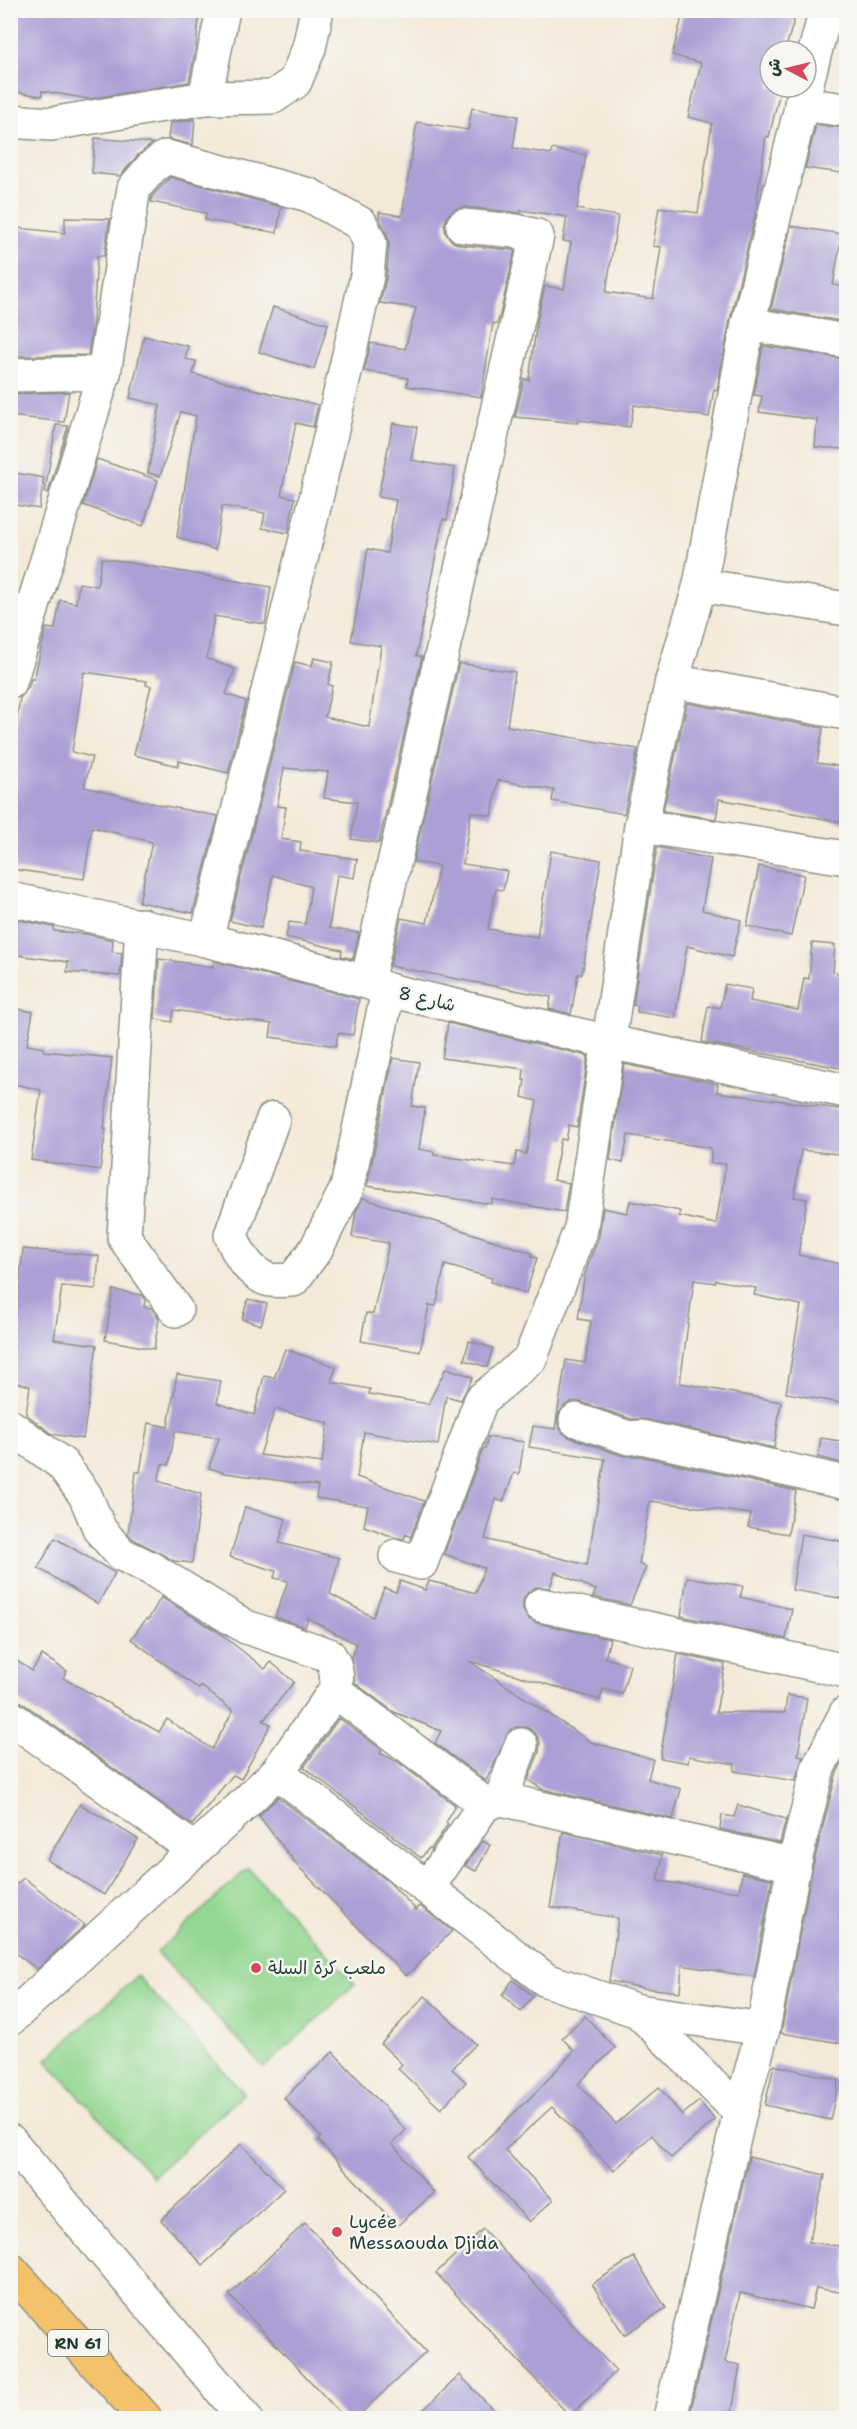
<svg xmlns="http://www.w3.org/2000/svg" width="857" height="2429" font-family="'Shantell Sans','Playpen Sans Arabic',sans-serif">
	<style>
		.green { fill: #93d790; stroke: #598a62; stroke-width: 1.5 }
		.building { fill: #ab9fd6; fill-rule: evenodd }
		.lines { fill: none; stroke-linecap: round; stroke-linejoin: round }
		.minor-casing { stroke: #8a9386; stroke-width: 36 }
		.major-casing { stroke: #8a9386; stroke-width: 36 }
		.minor { stroke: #fff; stroke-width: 33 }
		.major { stroke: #f4c26a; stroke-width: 33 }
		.poi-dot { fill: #d1495b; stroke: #f6f6f2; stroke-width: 2 }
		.labels { text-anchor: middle; stroke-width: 5; stroke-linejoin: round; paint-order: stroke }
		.shield { fill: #f6f6f2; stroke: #60746d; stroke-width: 1.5 }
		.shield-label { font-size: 16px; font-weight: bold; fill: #1f3d34 }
		.street-label { font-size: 18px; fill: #1f3d34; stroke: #f6f6f2 }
		.poi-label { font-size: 18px; fill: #1f3d34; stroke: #f6f6f2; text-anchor: start }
	</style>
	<rect width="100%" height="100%" fill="#f6f6f2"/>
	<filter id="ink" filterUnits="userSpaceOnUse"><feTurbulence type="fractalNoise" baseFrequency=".0167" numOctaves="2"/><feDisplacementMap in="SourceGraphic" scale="12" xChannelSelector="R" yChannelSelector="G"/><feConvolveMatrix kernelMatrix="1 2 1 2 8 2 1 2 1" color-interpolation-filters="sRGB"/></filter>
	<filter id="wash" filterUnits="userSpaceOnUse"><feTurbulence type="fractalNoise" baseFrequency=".008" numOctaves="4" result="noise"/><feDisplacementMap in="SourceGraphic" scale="24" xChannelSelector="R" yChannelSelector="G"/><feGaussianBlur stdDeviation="1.35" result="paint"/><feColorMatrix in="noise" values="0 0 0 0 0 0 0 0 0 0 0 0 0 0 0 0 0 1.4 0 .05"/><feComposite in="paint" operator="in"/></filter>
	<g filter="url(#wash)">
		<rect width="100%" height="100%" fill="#f4e9d8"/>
		<g class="green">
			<path d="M248 1868 355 1984 264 2068 157 1952Z"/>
			<path d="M137 1976 244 2093 153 2177 46 2060Z"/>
		</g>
		<g id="blocks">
			<g class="building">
				<path d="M10 10H200L196 46 189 82 89 99 42 91V96L10 91Z"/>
				<path d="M684 10H759L794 20 785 51H770V87H781L769 137 766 136 754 220 730 320 717 390 714 389 709 417 634 405 630 427 579 420 578 423 515 417 524 379 529 380 537 321 545 286 564 289 571 242 563 241 567 217 521 210V213L465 207 456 209 448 215 444 224 446 234 453 242 461 245 515 250 500 315 497 324 493 323 481 397 407 386 408 378 364 371 371 343 405 349 416 308 380 303 386 278 389 245 387 235 379 217V212L402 216 417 122 468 130 472 108 518 116 513 148 551 154 552 149 586 155 577 209 618 216 606 292 653 299 661 247 653 246 659 207 698 213 712 123 688 117 701 63 672 55Z"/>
				<path d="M195 119 193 145 168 139 170 123Z"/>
				<path d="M816 125 846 128 842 173 805 168Z"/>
				<path d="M95 138 153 143 138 155 120 176 92 173Z"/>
				<path d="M170 177 281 207 277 233 205 220 206 213 151 202 152 196Z"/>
				<path d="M65 218 110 219 104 256H97L93 321 88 355 10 356V227L65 233Z"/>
				<path d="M791 226 842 234 833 285 846 287V322L771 309Z"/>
				<path d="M273 307 328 324 314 369 259 352Z"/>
				<path d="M144 336 188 346 185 359 196 361 193 374 318 405 313 427 296 423 281 495 295 498 288 533 262 528 265 513 222 506 215 550 177 537 196 416 181 412 160 476 148 473 160 405 130 398Z"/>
				<path d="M763 346 846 359 843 449 815 447 817 420 759 412 762 396 754 395Z"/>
				<path d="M69 392 64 422 10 416V394Z"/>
				<path d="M393 423 417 427 411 460 455 468 447 520 443 519 416 656 422 657 379 843 351 839 357 802 324 798 328 772 284 768 277 806 286 807 281 839 301 842 300 851 357 859 354 878 337 875 329 928 359 933 353 959 341 956 342 950 286 937 289 922 305 924 311 887 273 875 261 928 230 921 295 662 312 666 314 658 333 662 328 684 332 686 325 717 369 727 381 646 351 641 368 549 387 553 396 500 378 497Z"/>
				<path d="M56 425 68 426 48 493 45 492Z"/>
				<path d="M97 459 158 480 143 526 83 505Z"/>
				<path d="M10 472 44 478 39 509 10 504Z"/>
				<path d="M102 558 271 587 265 624 214 616 207 659 235 669 226 694 246 701 228 773 179 761 178 766 134 755 151 686 146 685 147 681 84 672 72 752 92 757 84 787 160 805 218 816 193 913 139 902 152 842 92 827 84 879 10 869V740H14L20 698 28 688 31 679H34L46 628 55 629 60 600 76 603 79 583 97 586Z"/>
				<path d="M459 663 515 672 507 726 638 749 624 814 552 801 554 790 498 780 492 816 471 812 463 864 507 871 503 890 496 889 488 929 537 937 551 851 601 860 582 974H578L571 1014 549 1009 551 997 390 966 401 918 427 923 439 866 413 862Z"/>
				<path d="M687 703 823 728 817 763 845 767 841 789 846 790V823L719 799 716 819 663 811Z"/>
				<path d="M657 847 711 859 702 910 741 920 732 957 687 946 675 1018 637 1012 638 1006 633 1005Z"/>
				<path d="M759 866 804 875 791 936 747 926Z"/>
				<path d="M10 918 54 927V931L86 934 113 940 112 952 122 953 120 976 67 972 68 962 10 954Z"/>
				<path d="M812 943 835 945 833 972 846 975V1069L702 1042 708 1006 720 1008 725 984 752 989 750 1001 798 1010 804 978 809 979Z"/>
				<path d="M159 959 213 967 214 961 359 999 353 1035 338 1033 336 1046 270 1037 272 1024 174 1010 172 1022 155 1019Z"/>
				<path d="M14 1008 33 1012 27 1045 44 1048V1051L112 1058 104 1129H106L100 1170 31 1160 41 1090 10 1083V1025Z"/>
				<path d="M448 1023 588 1056 577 1127 569 1125 566 1140 561 1139 553 1180 569 1183 564 1212 492 1199V1204L367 1186 393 1058 419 1062 412 1106 425 1108 419 1149 434 1152V1155L514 1166 517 1152 526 1154 537 1101 522 1097 525 1080H523L524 1069 442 1058Z"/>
				<path d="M624 1064 718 1084 717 1092 846 1110V1155L801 1150 794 1197 807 1199 798 1255 846 1265V1404L786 1393 801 1305 754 1295 756 1288 716 1280 715 1283 694 1280 680 1383 781 1402 774 1448 645 1419H631L581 1402H572L564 1406 558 1415V1423L562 1432 569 1437 623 1456H640L796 1491 788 1534 748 1527 751 1514 650 1501 639 1564 646 1567 630 1605 593 1597 596 1590 555 1572 550 1588 536 1587 528 1592 523 1600V1610L529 1619 537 1623 610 1639 605 1658 630 1665 622 1694 603 1689 600 1700 469 1661 591 1742 653 1759 648 1779 681 1789 673 1819 542 1789 528 1780 539 1752 540 1742 536 1734 527 1727H517L509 1731 486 1781 435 1743 441 1731 394 1712 355 1683 351 1657 356 1644 308 1618 305 1627 275 1617 288 1581 274 1578 276 1571 230 1557 245 1507 286 1519 279 1543 339 1558 330 1594 373 1617 384 1588 396 1592 400 1581 425 1590 429 1581 476 1593 484 1568 444 1554 483 1449H485L488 1437 524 1442 519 1474 514 1473 503 1502 496 1499 485 1539 587 1565 605 1459 529 1447 533 1426 555 1429 566 1360 585 1363 591 1321 578 1319 585 1273 599 1235 603 1208 627 1213 630 1201 680 1211 679 1216 716 1224 726 1164 711 1163V1148L628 1135 623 1163 610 1160Z"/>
				<path d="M363 1198 532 1253 531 1256 537 1258 526 1293 491 1282 492 1278 445 1265 436 1306 429 1305 420 1352 361 1341 366 1313 373 1314 389 1243 352 1237 356 1211Z"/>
				<path d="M23 1249 99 1256 96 1289 62 1286 54 1339 97 1345 83 1439 52 1434 26 1414 30 1386 10 1381V1312L16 1314Z"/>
				<path d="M113 1290 142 1295 145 1299 144 1307 152 1308 159 1319 154 1349 105 1340Z"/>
				<path d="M248 1299 267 1304 261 1325 242 1319Z"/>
				<path d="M469 1341 493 1348 487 1367 464 1360Z"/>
				<path d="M285 1349 336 1367 331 1382 370 1389 369 1394 428 1404 446 1368 473 1377 461 1400 446 1396 438 1445 364 1432 357 1477 424 1501 411 1537 406 1534 404 1539 397 1538 364 1526 368 1506 316 1498 318 1486 225 1473 209 1468 219 1438 175 1431 169 1465 162 1464 158 1481 201 1494 192 1563 174 1561 133 1539 128 1534 136 1472H140L148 1423 168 1427 177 1374 221 1381 217 1403 254 1415 264 1376 274 1378ZM275 1409 328 1423 322 1463 260 1455Z"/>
				<path d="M821 1438 846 1442V1464L818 1457Z"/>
				<path d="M801 1534 846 1542V1599L792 1590Z"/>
				<path d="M55 1538 115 1573 98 1604 38 1568Z"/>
				<path d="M687 1577 743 1586 740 1597 792 1609 786 1639 681 1616Z"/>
				<path d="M161 1597 217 1631 265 1669 271 1662 294 1682 263 1721 271 1724 241 1779 233 1775 192 1825 21 1702 10 1698V1656L32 1671 42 1655 67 1671 63 1678 159 1732 167 1719 212 1749 233 1711 201 1686 199 1689 131 1639 146 1619 148 1620Z"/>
				<path d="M678 1654 725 1664 716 1712 785 1713 787 1695 807 1698 798 1755 803 1756 795 1781 734 1771 735 1764 689 1756 688 1763 660 1758Z"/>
				<path d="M339 1718 382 1750 380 1753 398 1762 455 1805 446 1823 448 1824 431 1849 429 1848 421 1858 304 1767Z"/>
				<path d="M842 1762 846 1763V2044L781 2033 812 1869 836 1775Z"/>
				<path d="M278 1797 390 1883 416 1910 420 1906 452 1931 406 1976 296 1864 259 1816Z"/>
				<path d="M80 1804 138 1839 104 1895 47 1860Z"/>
				<path d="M738 1805 786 1819 780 1843 720 1829 722 1815 734 1817Z"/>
				<path d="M563 1832 662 1855 658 1881 739 1892 742 1873 772 1879 754 1977 682 1965 680 1992 644 1988 609 1981 618 1918 550 1907Z"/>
				<path d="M482 1841 490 1845 476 1871 465 1866Z"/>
				<path d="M24 1878 85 1925 37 1969 10 1949V1889Z"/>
				<path d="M513 1980 533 1996 521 2012 502 1995Z"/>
				<path d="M425 1996 476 2044 452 2069 466 2082 441 2109 398 2069 402 2064 381 2044Z"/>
				<path d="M585 2016 615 2048 578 2084 616 2124 659 2087 682 2115 699 2101 715 2120 671 2158 652 2135 614 2171 552 2107 505 2150 553 2200 529 2222 468 2157 537 2091 574 2051 562 2038Z"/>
				<path d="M333 2052 406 2130 392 2144 434 2193 397 2226 318 2140 321 2137 284 2098Z"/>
				<path d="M774 2065 839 2080 830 2120 765 2105Z"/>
				<path d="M241 2144 284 2189 203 2265 161 2220Z"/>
				<path d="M749 2157 825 2175 809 2242 846 2247V2293L816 2288 811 2309 740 2293 725 2362 740 2365 731 2418H689Z"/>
				<path d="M305 2223 426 2352 356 2418H345L229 2295Z"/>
				<path d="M483 2229 616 2371 570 2416 436 2273Z"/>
				<path d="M634 2257 666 2308 624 2335 592 2284Z"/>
				<path d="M460 2375 501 2418H415Z"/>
			</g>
		</g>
	</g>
	<g filter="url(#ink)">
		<use href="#blocks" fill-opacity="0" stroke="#8a9386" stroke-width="1.5"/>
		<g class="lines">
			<defs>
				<g id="minor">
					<path d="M806 86 826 10"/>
					<path d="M205 98 223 10"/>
					<path d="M801 104 846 110"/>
					<path d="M10 121 51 124 205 98 273 97 295 82 309 48 317 10"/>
					<path d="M748 324 846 341"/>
					<path d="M10 375 104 373"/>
					<path d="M700 585 846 609"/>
					<path d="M672 681 846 713"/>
					<path d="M10 682 104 373 134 188 152 167 166 157 309 195 361 224 370 243 367 276 314 507 206 940"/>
					<path d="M641 826 846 858"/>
					<path d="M10 899 206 940 367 982 388 990 609 1042 846 1091"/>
					<path d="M142 925 124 1237 176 1310"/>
					<path d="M367 982 537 236 516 231 463 226"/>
					<path d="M273 1119 231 1235C237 1252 250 1275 270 1280 277 1281 286 1280 293 1280L316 1249 347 1188 388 990"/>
					<path d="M576 1420 629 1438 641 1437 846 1483"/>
					<path d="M10 1426 62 1464 85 1495 100 1530 121 1554 150 1568 246 1627 329 1655C337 1667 338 1677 335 1691L277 1772 239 1809 10 2019"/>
					<path d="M396 1556 421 1563 481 1400 530 1359 581 1228 641 826 672 681 700 585 748 324 806 87"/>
					<path d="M541 1605 846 1671"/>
					<path d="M335 1691 485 1804"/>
					<path d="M10 1717 195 1850"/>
					<path d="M277 1772 546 1980 638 2011 763 2029"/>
					<path d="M501 1799 521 1745"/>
					<path d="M428 1887 485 1804 501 1799 794 1865"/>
					<path d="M638 2011 740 2112"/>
					<path d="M10 2141 245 2418"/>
					<path d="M670 2418 740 2112 763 2029 794 1865 818 1768 846 1713"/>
				</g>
				<path id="major" d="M10 2269 145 2418"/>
			</defs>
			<use href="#minor" class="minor-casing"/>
			<use href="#major" class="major-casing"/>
			<use href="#minor" class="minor"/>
			<use href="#major" class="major"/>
		</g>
	</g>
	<g class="poi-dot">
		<circle cx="256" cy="1968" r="6"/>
		<circle cx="337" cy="2232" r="6"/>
	</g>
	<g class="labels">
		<rect class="shield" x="48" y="2330" width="60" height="26" rx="4.5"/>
		<g class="shield-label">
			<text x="78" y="2349">RN 61</text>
		</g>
		<g class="street-label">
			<text transform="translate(427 999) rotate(13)" y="6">شارع 8</text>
		</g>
		<g class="poi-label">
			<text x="268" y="1974">ملعب كرة السلة</text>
			<text x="349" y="2228">Lycée<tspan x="349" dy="21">Messaouda Djida</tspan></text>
		</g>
	</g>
	<rect width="857" height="2429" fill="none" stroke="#f6f6f2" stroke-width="36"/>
	<g transform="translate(788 69) rotate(277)"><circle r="28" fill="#f6f6f2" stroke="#a0aca6" stroke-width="1.5"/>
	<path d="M0-4.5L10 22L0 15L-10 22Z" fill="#d1495b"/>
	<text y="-9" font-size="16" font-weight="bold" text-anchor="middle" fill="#1f3d34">ش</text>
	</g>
</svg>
